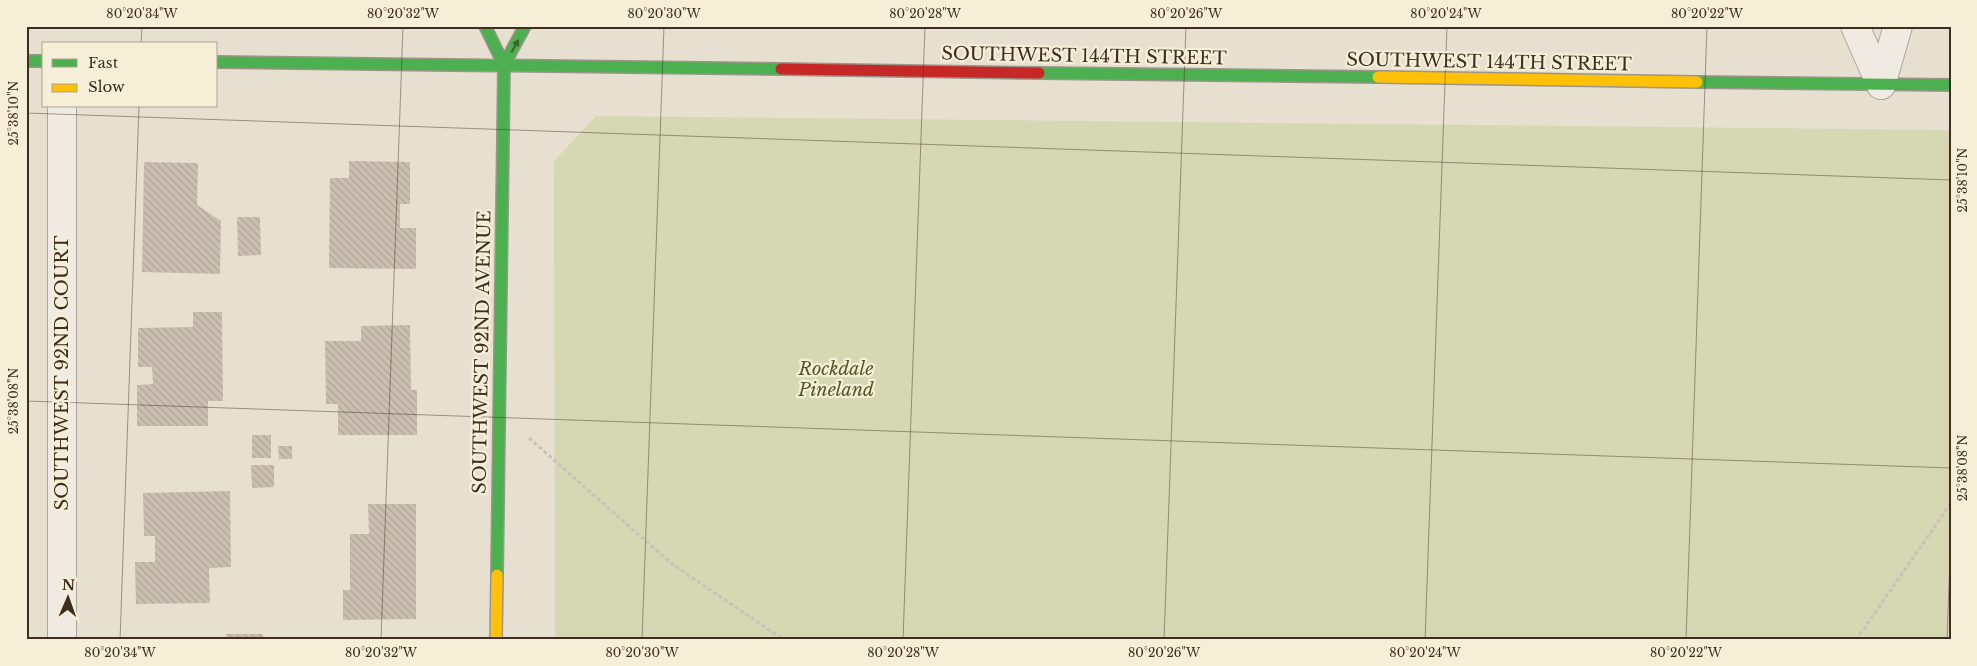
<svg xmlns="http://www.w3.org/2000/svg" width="1977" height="666" font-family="'Libre Baskerville',serif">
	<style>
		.park { fill: #d6d7b3 }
		.building { fill: url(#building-back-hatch) }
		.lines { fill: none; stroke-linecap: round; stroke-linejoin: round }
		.street-casing { stroke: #ada599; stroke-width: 30 }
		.fast-casing { stroke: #9c958a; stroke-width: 14 }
		.slow-casing { stroke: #9c958a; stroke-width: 14 }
		.jam-casing { stroke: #9c958a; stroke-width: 14 }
		.path { stroke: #c8c2b9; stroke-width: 3; stroke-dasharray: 4 2.5; stroke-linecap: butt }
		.street { stroke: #efebe3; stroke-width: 28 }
		.fast { stroke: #4caf50; stroke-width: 11 }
		.slow { stroke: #ffc107; stroke-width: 11 }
		.jam { stroke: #c62828; stroke-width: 11 }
		.oneway { fill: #425b31 }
		.ticks { fill: none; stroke: #3d2e20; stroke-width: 1; stroke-opacity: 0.45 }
		.labels { text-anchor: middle; stroke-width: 4.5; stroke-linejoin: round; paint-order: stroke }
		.street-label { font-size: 18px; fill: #3d2e20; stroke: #f7eed8 }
		.park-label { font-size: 18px; font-style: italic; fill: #4d5a26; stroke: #f7eed8 }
		.neatline { fill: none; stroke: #3d2e20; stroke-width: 2 }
		.ticks-label { font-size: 12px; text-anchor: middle; fill: #3d2e20 }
	</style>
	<defs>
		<pattern id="building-back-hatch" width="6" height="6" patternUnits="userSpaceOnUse" patternTransform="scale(1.25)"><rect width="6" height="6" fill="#cbbfb2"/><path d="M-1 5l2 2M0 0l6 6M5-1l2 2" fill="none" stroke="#afa499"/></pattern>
	</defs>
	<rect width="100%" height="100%" fill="#e7e0d1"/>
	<path class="park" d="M596 116 1951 130V640H555L554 161Z"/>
	<g class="building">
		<path d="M349 161 410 162V204H400V228H416V269L329 268 330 178H349Z"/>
		<path d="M144 162 198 163 197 205 221 221 220 274 142 272Z"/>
		<path d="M237 217H260L261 255 238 256Z"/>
		<path d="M193 312H222L223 401H208V426H137V385L153 384 152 367H138V328L193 327Z"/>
		<path d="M410 325 411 390H417V435H338V404H326L325 341H361V326Z"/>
		<rect x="252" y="435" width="19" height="23"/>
		<path d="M278 446H292V459H279Z"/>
		<path d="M251 465H274V487L252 488Z"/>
		<path d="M230 491 231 567 209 568 210 603 136 604 135 562H155V536H144L143 493Z"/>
		<path d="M368 504H416V619L343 620V590H350V534H369Z"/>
		<rect x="226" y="634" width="37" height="6"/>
	</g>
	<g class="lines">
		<defs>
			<g id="street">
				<path d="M1855 26 1881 85"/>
				<path d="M1881 85 1898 26"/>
				<path d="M62 106V640"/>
			</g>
			<g id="fast">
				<path d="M485 26 504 65 497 575"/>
				<path d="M26 61H44"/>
				<path d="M216 62 781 69"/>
				<path d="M504 65 525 26"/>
				<path d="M1039 73 1378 77"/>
				<path d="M1697 82 1951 85"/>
			</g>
			<g id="slow">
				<path d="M1378 77 1697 82"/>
				<path d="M496 640 497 575"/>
			</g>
			<path id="jam" d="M781 69 1039 73"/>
		</defs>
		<use href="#street" class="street-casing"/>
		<use href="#fast" class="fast-casing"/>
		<use href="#slow" class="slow-casing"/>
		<use href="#jam" class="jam-casing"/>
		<g class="path">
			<path d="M529 438 672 564 784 640"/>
			<path d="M1856 640 1951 503"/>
		</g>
		<use href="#street" class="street"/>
		<use href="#fast" class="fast"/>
		<use href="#slow" class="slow"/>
		<use href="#jam" class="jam"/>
	</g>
	<defs><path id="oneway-solid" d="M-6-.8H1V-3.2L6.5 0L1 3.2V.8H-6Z" transform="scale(1.25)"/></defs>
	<use class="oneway" href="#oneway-solid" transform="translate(515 46) rotate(-61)"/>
	<path class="ticks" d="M141 44 142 26M26 113 1951 180M26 401 1951 468M120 640 139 106M381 640 403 26M642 640 664 26M903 640 925 26M1164 640 1186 26M1425 640 1447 26M1686 640 1707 26M1947 640 1951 532"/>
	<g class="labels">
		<g class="street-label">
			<text transform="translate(1084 56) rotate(1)" y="6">SOUTHWEST 144TH STREET</text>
			<text transform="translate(1489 62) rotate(1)" y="6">SOUTHWEST 144TH STREET</text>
			<text transform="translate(482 352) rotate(-89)" y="6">SOUTHWEST 92ND AVENUE</text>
			<text transform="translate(62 373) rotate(-90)" y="6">SOUTHWEST 92ND COURT</text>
		</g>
		<g class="park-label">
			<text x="836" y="375">Rockdale<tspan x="836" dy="21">Pineland</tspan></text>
		</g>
	</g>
	<rect width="1977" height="666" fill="none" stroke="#f7eed8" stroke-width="55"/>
	<rect x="42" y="42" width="175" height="65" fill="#f7eed8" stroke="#ada18e"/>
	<rect x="52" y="59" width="25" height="8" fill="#4caf50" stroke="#ada18e"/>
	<text x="88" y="68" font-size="15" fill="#3d2e20">Fast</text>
	<rect x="52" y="84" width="25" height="8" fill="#ffc107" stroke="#ada18e"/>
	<text x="88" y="92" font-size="15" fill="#3d2e20">Slow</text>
	<g transform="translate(68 598) rotate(2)" stroke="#f7eed8" stroke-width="4" paint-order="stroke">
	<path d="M0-4L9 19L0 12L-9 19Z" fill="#3d2e20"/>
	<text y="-8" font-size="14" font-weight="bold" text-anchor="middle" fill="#3d2e20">N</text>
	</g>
	<rect x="28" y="28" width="1922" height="610" class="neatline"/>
	<g class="ticks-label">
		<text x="142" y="18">80°20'34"W</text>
		<text x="403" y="18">80°20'32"W</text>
		<text x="664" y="18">80°20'30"W</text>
		<text x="925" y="18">80°20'28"W</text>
		<text x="1186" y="18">80°20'26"W</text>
		<text x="1446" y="18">80°20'24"W</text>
		<text x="1707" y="18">80°20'22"W</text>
		<text transform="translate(14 113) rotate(-90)" y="4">25°38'10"N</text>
		<text transform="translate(1963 180) rotate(-90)" y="4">25°38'10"N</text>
		<text transform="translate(14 401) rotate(-90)" y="4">25°38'08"N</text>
		<text transform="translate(1963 468) rotate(-90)" y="4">25°38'08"N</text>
		<text x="120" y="657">80°20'34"W</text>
		<text x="381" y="657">80°20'32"W</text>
		<text x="642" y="657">80°20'30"W</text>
		<text x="903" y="657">80°20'28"W</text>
		<text x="1164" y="657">80°20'26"W</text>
		<text x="1425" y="657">80°20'24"W</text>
		<text x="1686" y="657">80°20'22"W</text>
	</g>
</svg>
